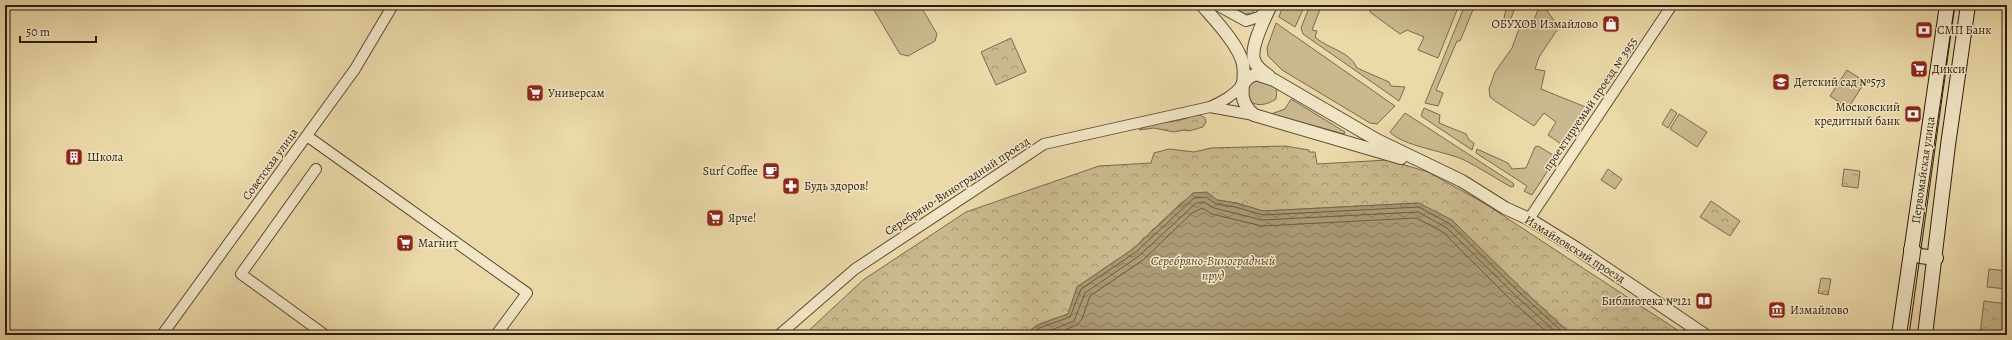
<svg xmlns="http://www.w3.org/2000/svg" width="2012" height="340" font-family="Alegreya,serif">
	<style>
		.grass { fill: #cab98e; stroke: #7a6b4e }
		.forest { fill: url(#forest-crowns); stroke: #7a6b4e }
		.water { fill: url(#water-waves); stroke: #77674a }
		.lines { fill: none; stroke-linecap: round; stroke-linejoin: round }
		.shore { stroke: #6a5b40; stroke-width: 1 }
		.minor-casing { stroke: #5b4c34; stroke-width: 12 }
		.tertiary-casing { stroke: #5b4c34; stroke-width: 14 }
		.secondary-casing { stroke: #2b1d0d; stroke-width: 16 }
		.minor { stroke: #f2e6c6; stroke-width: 10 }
		.tertiary { stroke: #f2e6c6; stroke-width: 12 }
		.secondary { stroke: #f2e6c6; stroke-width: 14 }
		.tram { stroke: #2b1d0d; stroke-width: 1 }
		.labels { text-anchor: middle; stroke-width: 3; stroke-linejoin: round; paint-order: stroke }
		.poi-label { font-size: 12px; fill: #2b1d0d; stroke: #f2e6c6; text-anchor: start }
		.street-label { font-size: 12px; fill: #2b1d0d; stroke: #f2e6c6 }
		.water-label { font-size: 13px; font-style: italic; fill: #574831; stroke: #f2e6c6 }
	</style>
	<defs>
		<pattern id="forest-crowns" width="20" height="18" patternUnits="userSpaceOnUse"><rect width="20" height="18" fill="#cab98e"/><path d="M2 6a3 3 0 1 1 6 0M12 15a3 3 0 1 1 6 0" fill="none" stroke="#a49672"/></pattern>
		<pattern id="water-waves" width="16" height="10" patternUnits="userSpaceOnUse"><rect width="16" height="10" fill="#aa9973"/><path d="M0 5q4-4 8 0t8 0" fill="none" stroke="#8b7c5d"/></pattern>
	</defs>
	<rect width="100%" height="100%" fill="#ebd9a8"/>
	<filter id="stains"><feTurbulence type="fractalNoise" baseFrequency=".005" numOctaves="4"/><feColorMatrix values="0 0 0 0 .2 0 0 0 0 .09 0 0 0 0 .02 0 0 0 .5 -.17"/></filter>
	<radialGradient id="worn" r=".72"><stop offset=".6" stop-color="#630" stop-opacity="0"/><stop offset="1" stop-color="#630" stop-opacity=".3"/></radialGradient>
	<g class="grass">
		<path d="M871 5H920L937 34 935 41 908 56 900 54Z"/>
		<path d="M1283 5H1305L1295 27 1279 17Z"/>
		<path d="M1310 5 1321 7 1312 30 1317 31 1315 37C1328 49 1350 51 1357 68L1389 82 1391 86 1405 87 1399 101 1303 34 1301 28Z"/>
		<path d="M1370 5H1459L1438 58 1418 50 1424 37 1407 30 1400 34 1370 12Z"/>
		<path d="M1465 5H1475L1460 41H1457L1436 90 1443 93 1438 106 1425 103Z"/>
		<path d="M1507 5H1516L1510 21 1504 18Z"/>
		<path d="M1540 5H1548L1547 11 1559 27 1539 57 1535 69 1545 71 1541 89 1588 108 1561 144 1548 135 1556 122 1544 113 1534 126 1495 101 1490 97 1489 89 1495 72 1512 48 1520 26 1529 21 1533 22Z"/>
		<path d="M1276 23 1395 106 1377 124 1370 123 1282 70 1268 56 1267 48Z"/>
		<path d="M1847 70 1865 82 1848 108 1830 96Z"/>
		<path d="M1254 79 1262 80 1277 89 1276 99C1257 112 1237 101 1254 79Z"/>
		<path d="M1291 99 1345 132 1344 134 1271 114 1285 109Z"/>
		<path d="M1424 108 1440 115 1439 123 1466 134 1469 140 1474 143 1472 150 1421 116Z"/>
		<path d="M1405 113 1513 183 1514 186 1511 187C1495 178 1479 167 1462 159 1443 151 1403 146 1390 132Z"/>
		<path d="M1679 114 1707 132 1697 147 1670 129Z"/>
		<path d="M1538 146 1553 155 1554 161 1532 195 1524 191 1527 186 1476 153 1477 149 1508 163 1512 169 1526 168 1535 147Z"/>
		<path d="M1989 269 2007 271V289L1987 287Z"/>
	</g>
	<g class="forest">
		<path d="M1241 5H1259L1251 14H1245L1238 10Z"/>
		<path d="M1011 38 1026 72 996 85 981 52Z"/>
		<path d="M1671 109 1677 113 1668 128 1662 124Z"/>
		<path d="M1194 115H1200L1205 118 1206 122 1203 127 1189 131 1184 130 1174 132 1154 128 1139 130C1155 119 1177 125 1194 115Z"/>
		<path d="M1285 146 1309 150V152H1315L1317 164 1388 160 1428 172 1484 203 1685 335H1572L1525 292 1419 203 1263 211 1236 203 1217 200 1207 193 1182 202 1133 249 1077 287 1068 314 1038 325 1024 335H804L863 280 966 212 1099 166 1151 163 1154 153 1169 149 1194 152 1211 148Z"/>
		<path d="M1608 169 1622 179 1615 189 1601 180Z"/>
		<path d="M1844 169 1860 171 1858 188 1842 186Z"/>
		<path d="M1711 201 1740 221 1730 236 1700 217Z"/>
		<path d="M1821 278 1831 279 1828 295 1818 293Z"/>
		<path d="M1984 301 2007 304V335H1980Z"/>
	</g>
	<path class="water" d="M1207 192 1217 200 1237 203 1263 211 1419 203 1452 220 1525 292 1572 335H1439L1427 333 1412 335H1024L1037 325 1068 314 1077 287 1133 249 1193 193Z"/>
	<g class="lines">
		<g class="shore">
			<path d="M1030 335 1039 328 1070 317 1081 289 1136 252 1194 198 1206 197 1216 204 1235 207 1263 215 1419 207 1450 224 1522 295 1566 335"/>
			<path d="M1039 335 1074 321 1085 293 1139 256 1196 203 1204 202 1214 208 1262 220 1418 212 1447 228 1519 299 1559 335"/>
			<path d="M1053 335 1077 325 1082 319 1090 296 1143 260 1192 213 1202 208 1212 214 1262 226 1416 218 1443 232 1514 303 1550 335"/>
		</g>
		<defs>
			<g id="minor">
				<path d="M1217 5 1246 21 1259 17 1268 9"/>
				<path d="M1210 107 1254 115"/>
				<path d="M307 136 527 293 496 335"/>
				<path d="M316 169 241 274 325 335"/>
				<path d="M1529 219 1672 5"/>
				<path d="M162 335 355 69 393 5"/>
				<path d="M779 335 855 269 1044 144 1210 107C1223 101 1233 96 1242 85"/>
			</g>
			<g id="tertiary">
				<path d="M1202 5C1214 19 1239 45 1243 64 1247 86 1234 97 1254 115L1401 158"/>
				<path d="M1269 76C1263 72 1256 67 1254 60 1250 46 1265 18 1271 5"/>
				<path d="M1242 85 1248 78 1256 74 1274 80 1377 140 1462 181 1505 208 1529 219 1576 248 1705 335"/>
			</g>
			<g id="secondary">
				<path d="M1911 250 1920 256 1936 258"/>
				<path d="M1899 335 1947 5"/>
				<path d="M1925 335 1948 145 1968 5"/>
			</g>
		</defs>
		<use href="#minor" class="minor-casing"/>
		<use href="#tertiary" class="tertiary-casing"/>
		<use href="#secondary" class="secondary-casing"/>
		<use href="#minor" class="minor"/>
		<use href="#tertiary" class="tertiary"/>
		<use href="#secondary" class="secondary"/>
		<path class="tram" d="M1909 335 1955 5"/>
	</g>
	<defs>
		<symbol id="shop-square" viewBox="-11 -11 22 22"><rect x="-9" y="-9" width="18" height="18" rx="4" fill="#8f2418" stroke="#f2e6c6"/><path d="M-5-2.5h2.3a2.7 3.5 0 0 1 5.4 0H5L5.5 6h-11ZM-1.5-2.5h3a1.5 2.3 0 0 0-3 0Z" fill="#fff"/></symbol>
		<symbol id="bank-square" viewBox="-11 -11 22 22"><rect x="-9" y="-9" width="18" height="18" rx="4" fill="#8f2418" stroke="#f2e6c6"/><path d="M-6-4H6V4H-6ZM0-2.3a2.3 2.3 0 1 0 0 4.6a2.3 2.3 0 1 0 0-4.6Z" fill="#fff"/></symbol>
		<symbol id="supermarket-square" viewBox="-11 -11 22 22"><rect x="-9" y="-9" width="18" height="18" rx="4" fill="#8f2418" stroke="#f2e6c6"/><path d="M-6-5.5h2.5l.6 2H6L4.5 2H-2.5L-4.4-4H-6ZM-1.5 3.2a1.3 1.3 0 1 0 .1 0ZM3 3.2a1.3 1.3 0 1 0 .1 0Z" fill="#fff"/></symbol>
		<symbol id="school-square" viewBox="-11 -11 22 22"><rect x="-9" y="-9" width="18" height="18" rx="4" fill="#8f2418" stroke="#f2e6c6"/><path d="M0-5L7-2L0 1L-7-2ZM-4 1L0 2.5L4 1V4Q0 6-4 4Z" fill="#fff"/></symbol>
		<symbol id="building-square" viewBox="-11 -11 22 22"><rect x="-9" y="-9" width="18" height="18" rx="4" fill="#8f2418" stroke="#f2e6c6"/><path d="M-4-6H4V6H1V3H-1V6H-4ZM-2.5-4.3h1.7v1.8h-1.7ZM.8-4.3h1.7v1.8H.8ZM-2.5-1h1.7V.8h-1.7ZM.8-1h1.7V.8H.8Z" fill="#fff"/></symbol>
		<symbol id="cafe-square" viewBox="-11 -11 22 22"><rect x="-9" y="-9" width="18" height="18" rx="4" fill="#8f2418" stroke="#f2e6c6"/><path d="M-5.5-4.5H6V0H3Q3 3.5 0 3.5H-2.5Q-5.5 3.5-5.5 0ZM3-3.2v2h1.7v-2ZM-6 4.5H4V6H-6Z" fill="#fff"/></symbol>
		<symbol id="pharmacy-square" viewBox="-11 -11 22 22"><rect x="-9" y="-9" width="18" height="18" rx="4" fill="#8f2418" stroke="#f2e6c6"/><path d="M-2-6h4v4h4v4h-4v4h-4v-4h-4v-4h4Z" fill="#fff"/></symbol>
		<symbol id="library-square" viewBox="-11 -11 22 22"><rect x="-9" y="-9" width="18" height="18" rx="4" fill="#8f2418" stroke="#f2e6c6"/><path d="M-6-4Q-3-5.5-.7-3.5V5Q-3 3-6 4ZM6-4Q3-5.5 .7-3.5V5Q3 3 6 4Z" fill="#fff"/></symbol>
		<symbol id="museum-square" viewBox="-11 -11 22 22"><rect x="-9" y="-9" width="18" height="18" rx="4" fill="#8f2418" stroke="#f2e6c6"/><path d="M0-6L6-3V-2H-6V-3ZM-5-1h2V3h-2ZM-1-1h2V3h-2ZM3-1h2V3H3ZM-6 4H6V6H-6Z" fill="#fff"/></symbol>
	</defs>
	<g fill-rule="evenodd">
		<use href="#shop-square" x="1601" y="14" width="20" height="20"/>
		<use href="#bank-square" x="1914" y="20" width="20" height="20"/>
		<use href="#supermarket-square" x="1909" y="59" width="20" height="20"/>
		<use href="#school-square" x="1771" y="72" width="20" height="20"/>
		<use href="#supermarket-square" x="525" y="83" width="20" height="20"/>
		<use href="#bank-square" x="1903" y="104" width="20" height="20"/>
		<use href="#building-square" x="64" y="147" width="20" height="20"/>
		<use href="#cafe-square" x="761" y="161" width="20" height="20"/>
		<use href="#pharmacy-square" x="781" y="176" width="20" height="20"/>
		<use href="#supermarket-square" x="705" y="208" width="20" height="20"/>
		<use href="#supermarket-square" x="395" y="233" width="20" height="20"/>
		<use href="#library-square" x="1694" y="291" width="20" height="20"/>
		<use href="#museum-square" x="1767" y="300" width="20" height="20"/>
	</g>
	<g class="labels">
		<g class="poi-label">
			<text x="1598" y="28" text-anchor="end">ОБУХОВ Измайлово</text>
			<text x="1937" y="34">СМП Банк</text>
			<text x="1932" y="73">Дикси</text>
			<text x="1794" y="86">Детский сад №573</text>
			<text x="548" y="97">Универсам</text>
			<text x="1900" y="111" text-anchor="end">Московский<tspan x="1900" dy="14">кредитный банк</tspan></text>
			<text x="87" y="161">Школа</text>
			<text x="758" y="175" text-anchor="end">Surf Coffee</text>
			<text x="804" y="190">Будь здоров!</text>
			<text x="728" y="222">Ярче!</text>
			<text x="418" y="247">Магнит</text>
			<text x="1691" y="305" text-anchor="end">Библиотека №121</text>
			<text x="1790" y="314">Измайлово</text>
		</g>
		<g class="street-label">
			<text transform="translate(1590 104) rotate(-56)" y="4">проектируемый проезд № 3955</text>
			<text transform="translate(270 164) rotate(-54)" y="4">Советская улица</text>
			<text transform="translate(1923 170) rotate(-82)" y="4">Первомайская улица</text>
			<text transform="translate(957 186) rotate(-33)" y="4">Серебряно-Виноградный проезд</text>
			<text transform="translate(1575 249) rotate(32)" y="4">Измайловский проезд</text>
		</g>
		<g class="water-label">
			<text x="1213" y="265">Серебряно-Виноградный<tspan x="1213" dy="15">пруд</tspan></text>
		</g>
	</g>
	<rect width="2012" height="340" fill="none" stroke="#ebd9a8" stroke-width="20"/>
	<rect x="6" y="6" width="2000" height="328" fill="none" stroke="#2b1d0d" stroke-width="2"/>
	<rect x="10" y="10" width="1992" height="320" fill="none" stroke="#2b1d0d"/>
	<path d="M20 36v6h76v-6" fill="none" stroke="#2b1d0d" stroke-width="2"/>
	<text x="26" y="36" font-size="12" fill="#2b1d0d" stroke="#f2e6c6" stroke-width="3" paint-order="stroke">50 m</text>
	<rect width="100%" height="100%" filter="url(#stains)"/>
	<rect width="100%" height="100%" fill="url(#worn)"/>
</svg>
